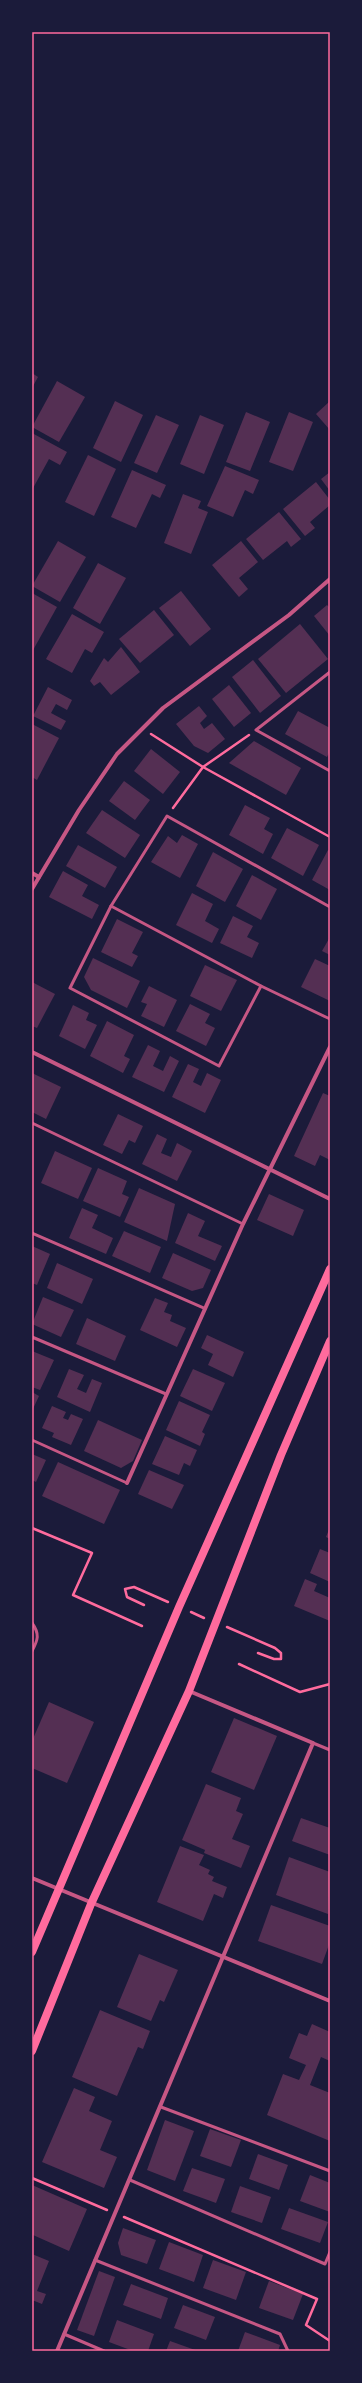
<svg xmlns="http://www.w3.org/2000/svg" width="362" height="2383" font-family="'Titillium Web',sans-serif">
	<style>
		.building { fill: #542f53 }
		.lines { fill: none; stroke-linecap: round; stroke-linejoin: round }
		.path { stroke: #ff6b9d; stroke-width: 2.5 }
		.service { stroke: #c65784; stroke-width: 3 }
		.minor { stroke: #c65784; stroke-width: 4 }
		.secondary { stroke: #ff6b9d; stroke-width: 8 }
		.neatline { fill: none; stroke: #ff6b9d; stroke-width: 1.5 }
	</style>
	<rect width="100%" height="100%" fill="#1b1b3a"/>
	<g class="building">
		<path d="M32 373 38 377 32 388Z"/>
		<path d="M57 381 85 397 59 442 32 427Z"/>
		<path d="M115 401 143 415 121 462 93 448Z"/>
		<path d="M330 401V430L316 414Z"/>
		<path d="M246 412 270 422 250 471 226 462Z"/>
		<path d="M289 412 313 422 293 471 269 462Z"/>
		<path d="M156 415 179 425 157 473 134 463Z"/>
		<path d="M200 415 224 425 204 474 180 464Z"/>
		<path d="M32 433 67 452 60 465 49 459 32 490Z"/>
		<path d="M88 455 116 469 94 516 65 502Z"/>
		<path d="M225 466 259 480 253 494 245 490 233 517 207 506Z"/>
		<path d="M132 470 166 485 160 498 152 494 136 528 111 517Z"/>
		<path d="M330 472V491L321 479Z"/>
		<path d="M316 482 330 500V505L310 522 315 528 305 536 283 509Z"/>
		<path d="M183 494 201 501 198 508 208 512 191 554 164 543Z"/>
		<path d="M279 512 301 539 291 547 287 541 263 560 246 539Z"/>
		<path d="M58 541 86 557 60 602 32 586Z"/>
		<path d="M241 541 258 562 239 578 248 589 239 597 212 565Z"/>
		<path d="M98 563 126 578 100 624 73 608Z"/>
		<path d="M181 591 211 629 190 646 159 608Z"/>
		<path d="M32 593 57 607 32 652Z"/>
		<path d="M327 605 330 608V636L314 616Z"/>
		<path d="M154 610 174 635 140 663 119 639Z"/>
		<path d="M72 614 104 632 92 653 85 649 72 673 46 659Z"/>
		<path d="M300 624 328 659 286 693 258 659Z"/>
		<path d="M121 647 140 672 111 695 100 682 94 686 90 681 104 658 108 662Z"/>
		<path d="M253 660 281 696 260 713 232 677Z"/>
		<path d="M229 685 251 713 234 727 212 699Z"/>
		<path d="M48 687 72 700 67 710 56 704 51 713 66 721 61 730 33 716Z"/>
		<path d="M199 706 207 716 200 723 204 729 212 723 225 739 208 753 194 746 176 724Z"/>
		<path d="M298 711 330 728V751L327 757 285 734Z"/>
		<path d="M32 724 59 738 37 780 32 777Z"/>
		<path d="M254 741 301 768 286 795 229 763Z"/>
		<path d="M151 749 180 772 163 794 134 771Z"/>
		<path d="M124 781 150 800 135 820 109 801Z"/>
		<path d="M245 805 270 818 264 829 273 834 263 854 229 835Z"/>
		<path d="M102 810 140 835 125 858 86 833Z"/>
		<path d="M287 828 319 845 303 876 271 858Z"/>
		<path d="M182 835 198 844 180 878 151 862 168 836 177 843Z"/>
		<path d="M78 845 117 867 105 888 66 866Z"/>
		<path d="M328 850 330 851V890L312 880Z"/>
		<path d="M213 852 243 869 225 902 196 886Z"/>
		<path d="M63 871 88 885 82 896 99 905 92 919 49 897Z"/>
		<path d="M252 875 277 889 261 920 236 906Z"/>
		<path d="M192 893 213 904 205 921 219 929 212 943 176 925Z"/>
		<path d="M233 916 253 926 247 937 259 943 252 958 220 943Z"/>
		<path d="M117 919 143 932 132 953 138 956 132 967 101 952Z"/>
		<path d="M330 937V955L322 951Z"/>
		<path d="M93 958 140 981 127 1008 91 990 84 977Z"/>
		<path d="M315 959 330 966V1001L301 987Z"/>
		<path d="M205 965 237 980 221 1011 190 996Z"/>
		<path d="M32 982 55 994 37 1028 32 1026Z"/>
		<path d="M149 986 177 1000 164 1027 141 1016 147 1004 141 1002Z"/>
		<path d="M190 1004 210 1014 205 1023 215 1028 206 1046 176 1031Z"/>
		<path d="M73 1005 89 1013 86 1020 97 1025 85 1049 59 1036Z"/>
		<path d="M107 1021 134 1035 124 1056 130 1059 123 1073 90 1056Z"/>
		<path d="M148 1045 160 1051 153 1066 163 1071 170 1056 179 1061 164 1092 132 1077Z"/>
		<path d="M188 1064 199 1069 193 1082 201 1086 207 1073 221 1080 205 1113 172 1097Z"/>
		<path d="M32 1073 61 1087 46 1119 32 1112Z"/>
		<path d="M323 1093 330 1096V1160L320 1155 315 1166 294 1156Z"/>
		<path d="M118 1114 143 1126 135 1143 129 1140 122 1154 103 1145Z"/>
		<path d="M157 1134 167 1139 161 1153 171 1157 177 1143 192 1151 177 1181 142 1164Z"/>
		<path d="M55 1151 92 1168 78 1199 41 1183Z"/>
		<path d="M98 1168 127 1181 122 1194 129 1197 120 1217 83 1201Z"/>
		<path d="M139 1188 175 1204 167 1241 124 1222Z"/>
		<path d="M269 1194 304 1210 293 1236 257 1220Z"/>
		<path d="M82 1208 98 1215 92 1228 113 1238 106 1254 69 1238Z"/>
		<path d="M188 1213 205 1221 198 1236 222 1246 215 1261 175 1243Z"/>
		<path d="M124 1231 161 1247 150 1273 112 1256Z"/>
		<path d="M32 1246 50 1254 37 1285 32 1283Z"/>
		<path d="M173 1253 211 1270 203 1288 192 1291 162 1278Z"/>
		<path d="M57 1263 93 1279 82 1304 47 1288Z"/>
		<path d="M43 1297 74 1310 61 1337 32 1324Z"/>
		<path d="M155 1298 168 1303 164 1312 172 1315 170 1321 186 1328 177 1347 140 1330Z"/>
		<path d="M87 1318 126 1336 115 1361 76 1344Z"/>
		<path d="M207 1335 244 1352 233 1377 208 1365 213 1354 201 1348Z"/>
		<path d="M32 1351 54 1360 40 1390 32 1387Z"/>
		<path d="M69 1369 84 1375 77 1389 86 1393 92 1379 102 1383 90 1412 57 1397Z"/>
		<path d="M193 1369 225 1383 212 1411 180 1396Z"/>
		<path d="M32 1392 39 1396 32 1411Z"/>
		<path d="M179 1401 210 1415 202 1432 205 1434 200 1446 166 1430Z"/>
		<path d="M52 1406 66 1412 63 1418 68 1420 71 1414 83 1419 71 1445 52 1437 54 1433 42 1428Z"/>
		<path d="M98 1420 142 1440 133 1461 121 1468 84 1451Z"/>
		<path d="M165 1436 197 1450 190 1466 184 1463 179 1475 152 1464Z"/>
		<path d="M32 1454 46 1460 36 1482 32 1480Z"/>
		<path d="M58 1462 120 1490 104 1524 42 1496Z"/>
		<path d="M149 1470 184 1485 172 1509 138 1494Z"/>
		<path d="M330 1527V1539L326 1537Z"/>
		<path d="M320 1549 330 1553V1582L310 1573Z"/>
		<path d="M305 1579 317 1584 314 1591 330 1598V1621L294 1606Z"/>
		<path d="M49 1702 94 1722 67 1783 32 1768V1741Z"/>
		<path d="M234 1718 277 1736 254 1790 211 1772Z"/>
		<path d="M206 1784 241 1798 236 1811 243 1814 232 1839 250 1846 241 1868 204 1853 205 1850 182 1840Z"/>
		<path d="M301 1818 330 1828V1855L292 1841Z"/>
		<path d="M180 1846 204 1855 199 1865 210 1870 208 1874 214 1877 212 1881 227 1887 223 1898 214 1894 203 1921 157 1902Z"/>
		<path d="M289 1857 330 1872 328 1914 276 1895Z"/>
		<path d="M271 1905 330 1926V1942L322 1964 258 1941Z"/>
		<path d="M139 1954 178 1970 164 2002 160 2000 151 2021 117 2007Z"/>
		<path d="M100 2010 150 2031 143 2049 138 2047 117 2096 72 2077Z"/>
		<path d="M312 2024 330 2032V2061L321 2057 310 2085 330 2093V2141L267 2115 283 2074 299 2080 306 2065 289 2058 299 2033 307 2036Z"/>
		<path d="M74 2088 95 2097 89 2111 112 2121 100 2150 117 2157 104 2188 42 2162Z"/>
		<path d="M165 2120 194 2131 175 2181 147 2170Z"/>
		<path d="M210 2129 241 2140 231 2167 200 2156Z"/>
		<path d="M258 2154 288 2165 279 2190 249 2179Z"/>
		<path d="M192 2168 225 2179 216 2203 183 2191Z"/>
		<path d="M310 2175 330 2183V2212L300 2201Z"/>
		<path d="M32 2185 87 2209 69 2251 33 2235 32 2238Z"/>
		<path d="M240 2186 271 2197 262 2223 231 2212Z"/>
		<path d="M289 2208 328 2222 320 2243 281 2229Z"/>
		<path d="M123 2228 156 2240 147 2264 121 2255 118 2243Z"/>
		<path d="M169 2242 203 2255 194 2282 159 2269Z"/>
		<path d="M32 2254 49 2261 37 2291 46 2294 42 2304 32 2300Z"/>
		<path d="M213 2260 246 2272 236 2300 203 2288Z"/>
		<path d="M99 2271 115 2277 94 2336 77 2330Z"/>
		<path d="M269 2281 303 2294 293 2320 259 2308Z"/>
		<path d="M131 2284 168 2298 161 2319 123 2305Z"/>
		<path d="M183 2305 215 2317 206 2340 174 2328Z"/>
		<path d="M117 2320 154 2334 148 2351H133L109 2342Z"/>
		<path d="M245 2332 280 2345 278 2351H238Z"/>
		<path d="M170 2341 198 2351H166Z"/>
	</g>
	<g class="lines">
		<g class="path">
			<path d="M151 734 203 767 330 837"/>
			<path d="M173 808 203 767 249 735"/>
			<path d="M32 1528 92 1553 73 1595 142 1626"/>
			<path d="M144 1605 127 1597 125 1589 134 1587 168 1602"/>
			<path d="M191 1612 204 1618"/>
			<path d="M227 1627 275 1648 281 1653V1659H274L258 1653"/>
			<path d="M239 1664 300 1692 330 1684"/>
			<path d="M32 2178 107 2210"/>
			<path d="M124 2217 317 2299 306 2325 330 2341"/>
		</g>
		<g class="service">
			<path d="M330 672 256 730 330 771"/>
			<path d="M111 906 261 986 330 1019"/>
			<path d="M261 986 219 1066 70 988 111 906 167 816 330 907"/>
			<path d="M32 1123 243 1224"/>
			<path d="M32 1233 204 1308"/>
			<path d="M32 1337 166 1394"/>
			<path d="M32 1440 127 1483"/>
			<path d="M32 1623C40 1634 38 1640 32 1651"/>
			<path d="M313 1743 330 1750"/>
			<path d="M161 2107 330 2171"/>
			<path d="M130 2180 325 2264 330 2252"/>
			<path d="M95 2260 280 2334 288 2351"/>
			<path d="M64 2334 104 2351"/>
		</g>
		<g class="minor">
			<path d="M32 873 39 877"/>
			<path d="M32 889 79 810 117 754 163 708 289 615 330 579"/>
			<path d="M32 1052 330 1199"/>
			<path d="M127 1483 243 1224 330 1047"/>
			<path d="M32 1878 330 2001"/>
			<path d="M57 2351 313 1743 189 1691"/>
		</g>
		<g class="secondary">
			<path d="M32 1952 179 1607 330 1269"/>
			<path d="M32 2051 91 1904 189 1691 281 1455 330 1341"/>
		</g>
	</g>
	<rect width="362" height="2383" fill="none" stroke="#1b1b3a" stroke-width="66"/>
	<rect x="33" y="33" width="296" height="2317" class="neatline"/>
</svg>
